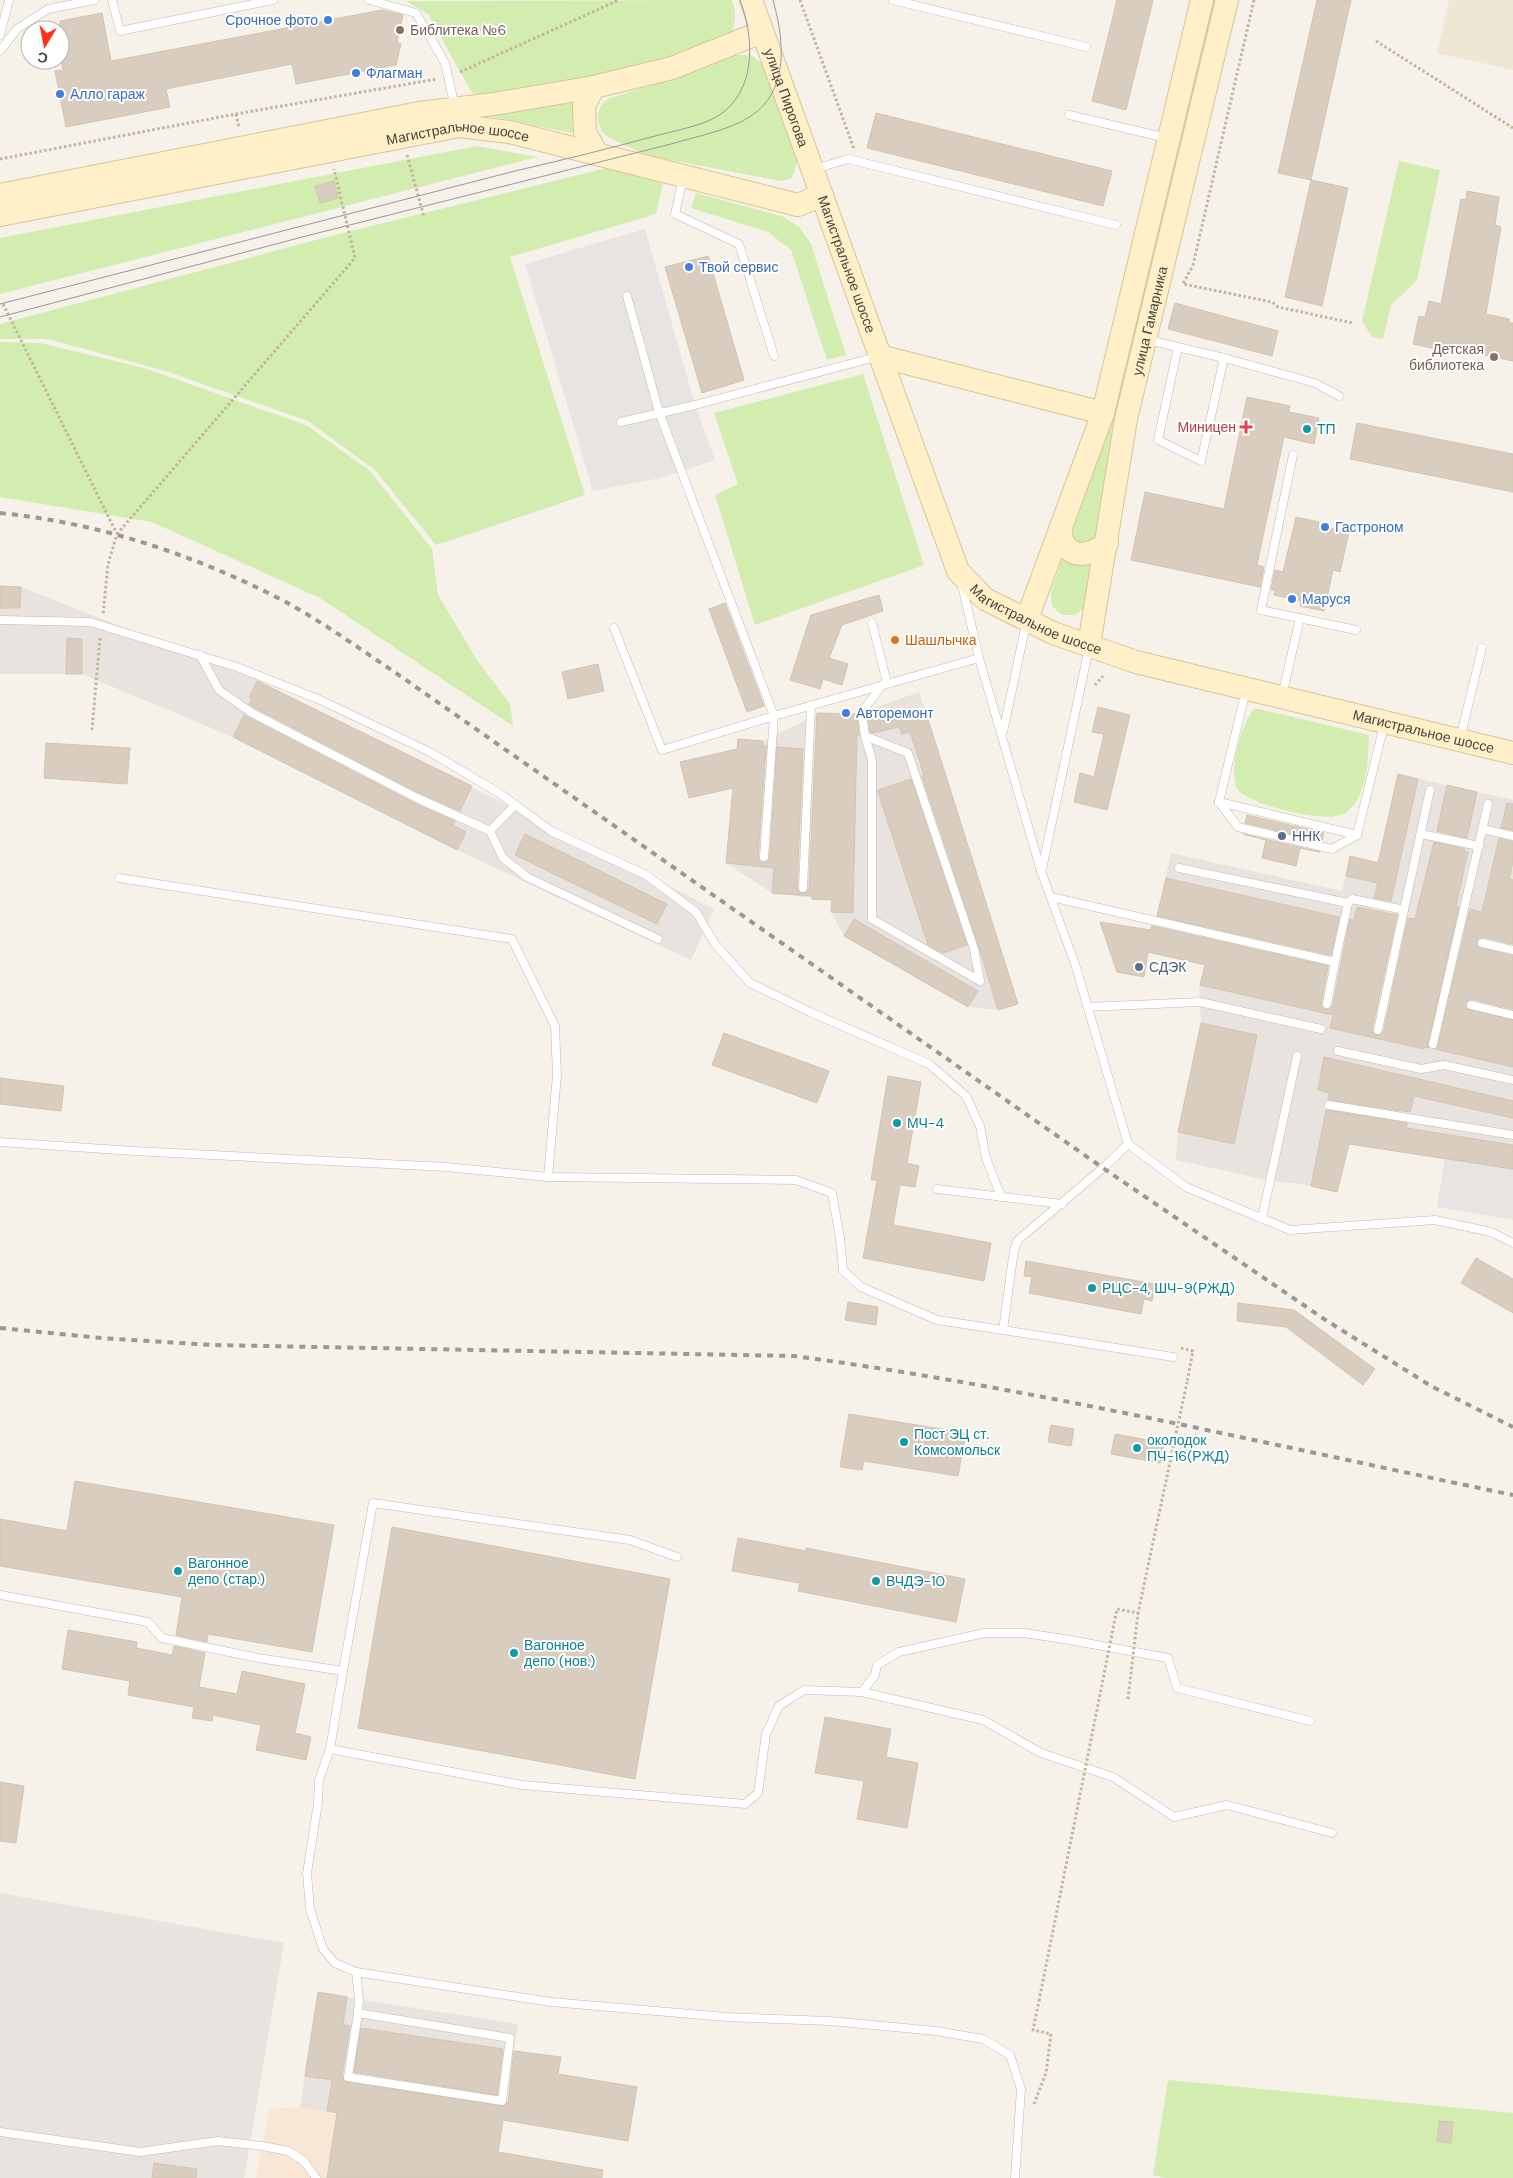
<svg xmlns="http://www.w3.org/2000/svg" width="1513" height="2178" font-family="'DM Sans',sans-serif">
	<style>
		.commercial { fill: #f8e7d4 }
		.industrial { fill: #e8e3de }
		.education { fill: #efe6d3 }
		.green { fill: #d3ecb0 }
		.parking { fill: #e7e4e1 }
		.building { fill: #d8cdbe; stroke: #d3c4b1 }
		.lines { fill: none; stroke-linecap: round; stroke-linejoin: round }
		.lane-casing { stroke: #c2b9ab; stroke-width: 9 }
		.secondary-casing { stroke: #d8c497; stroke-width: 24 }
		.path { stroke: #c5b49b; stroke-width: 3; stroke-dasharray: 2.5 2.5; stroke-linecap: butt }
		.lane { stroke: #fff; stroke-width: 8 }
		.secondary { stroke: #fff0ca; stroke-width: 22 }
		.tram { stroke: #989898; stroke-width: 1 }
		.rail { stroke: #989898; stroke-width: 4; stroke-dasharray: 6 6; stroke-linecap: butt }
		.path-bridge { stroke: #c5b49b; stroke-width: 3; stroke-dasharray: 2.5 2.5; stroke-linecap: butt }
		.shop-dot { fill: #3f7fe0; stroke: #fff; stroke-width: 2 }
		.education-dot { fill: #8d6e63; stroke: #fff; stroke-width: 2 }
		.health-dot { fill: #e0444e; stroke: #fff; stroke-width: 2 }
		.culture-dot { fill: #0f9aa8; stroke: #fff; stroke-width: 2 }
		.food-dot { fill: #e8710a; stroke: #fff; stroke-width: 2 }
		.service-dot { fill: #5c6f8a; stroke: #fff; stroke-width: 2 }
		.labels { text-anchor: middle; stroke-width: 4; stroke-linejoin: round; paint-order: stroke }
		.shop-label { font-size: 14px; fill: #366cbe; stroke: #fff; text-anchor: start }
		.education-label { font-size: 14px; fill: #785e54; stroke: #fff; text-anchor: start }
		.street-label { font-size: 14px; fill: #4a4237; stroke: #fff }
		.health-label { font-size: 14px; fill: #be3a42; stroke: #fff; text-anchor: end }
		.culture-label { font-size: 14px; fill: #0d838f; stroke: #fff; text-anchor: start }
		.food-label { font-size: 14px; fill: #c56008; stroke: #fff; text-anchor: start }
		.service-label { font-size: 14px; fill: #4e5e75; stroke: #fff; text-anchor: start }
	</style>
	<rect width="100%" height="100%" fill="#f6f1e9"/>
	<path class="commercial" d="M300 2107 327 2111 496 2178H256L269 2109Z"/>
	<g class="industrial">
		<path d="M0 586 21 587 258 680 714 909 691 960 457 850 233 737 82 674H0Z"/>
		<path d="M919 692 1018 1004 998 1010 968 1007 844 936 831 912 832 900 772 893 726 863 738 739 763 741 810 718 817 713 858 714Z"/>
		<path d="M1398 774 1513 800V1169L1349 1143 1337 1192 1301 1184 1271 1181 1176 1160 1178 1132 1201 1023 1199 986 1205 965 1154 931 1171 853 1342 891 1350 856 1378 862Z"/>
		<path d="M0 1893 284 1943 244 2178H0Z"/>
		<path d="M318 1993 518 2024 500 2138 300 2107Z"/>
	</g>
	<path class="education" d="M1449 0H1513V70L1437 53Z"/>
	<g class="green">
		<path d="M732 0C737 15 736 23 729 37L650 63 499 96H483L472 93 428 14 406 1Z"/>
		<path d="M1209 0H1220L1086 607 1075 615H1062L1052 606 1051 592 1110 415Z"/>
		<path d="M735 55H751L763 64 798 159 792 178 781 181 649 156 611 139 602 132 598 121V112L603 103 610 98 675 78Z"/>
		<path d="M575 100 572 126 576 134 489 116Z"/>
		<path d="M477 146 537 157 0 294V238Z"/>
		<path d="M1399 161 1440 170 1417 280 1391 305 1383 339 1372 337 1362 321Z"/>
		<path d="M611 167 663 182 656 214 510 257 585 495 436 545 375 470 308 421 169 372 48 339H0V324L327 237Z"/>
		<path d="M696 193 784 217 800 228 811 244 846 355 827 360 791 250 768 232 691 208Z"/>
		<path d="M0 342 40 343 144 368 306 425 370 471 432 549 438 595 477 660 510 704 513 726 320 598 152 522 0 497Z"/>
		<path d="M863 374 924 565 755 625 715 495 738 484 714 413Z"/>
		<path d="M1255 708 1369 735C1368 761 1368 796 1345 813 1329 825 1252 805 1239 791 1226 775 1242 721 1255 708Z"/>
		<path d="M1168 2080 1513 2113V2178H1166L1153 2175Z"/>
	</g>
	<g class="parking">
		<path d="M645 229 695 405 715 460 660 478 593 491 525 264Z"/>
		<path d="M1445 1158 1513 1169V1220L1437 1207Z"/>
	</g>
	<g class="building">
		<path d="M1117 0H1153L1126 110 1092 101Z"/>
		<path d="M1317 0H1351L1311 180 1278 173Z"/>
		<path d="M382 10 403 15 397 42 401 44 396 65 296 84 292 64 166 89 170 107 66 127 55 71 63 70 60 54V21L102 13 111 61Z"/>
		<path d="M876 113 1112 171 1103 206 867 148Z"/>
		<path d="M1311 180 1348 188 1322 306 1285 297Z"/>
		<path d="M334 181 338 198 320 203 315 186Z"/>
		<path d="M1467 191 1499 197 1495 225 1501 227 1486 314 1509 319V323H1513V361L1455 349 1454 353 1413 344 1419 316 1425 317 1429 301 1441 304 1461 199 1466 200Z"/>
		<path d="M708 256 744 380 702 393 665 267Z"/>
		<path d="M1175 303 1278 331 1272 356 1168 329Z"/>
		<path d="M1247 397 1290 406 1289 412 1319 418 1314 444 1284 437 1257 565 1264 567 1260 587 1131 560 1145 492 1224 509Z"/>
		<path d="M1357 423 1513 454V492L1350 459Z"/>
		<path d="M1296 517 1319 522 1318 526 1349 532 1340 572 1333 570 1324 611 1300 606 1301 601 1274 595 1275 590H1271L1275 570 1283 572Z"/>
		<path d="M0 586 21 587 20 608H0Z"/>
		<path d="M879 595 883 611 842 625 829 658 848 664 842 685 823 679 820 689 790 680 811 615Z"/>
		<path d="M725 603 764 706 747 712 709 609Z"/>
		<path d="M67 638 82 639V674H66Z"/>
		<path d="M598 664 604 691 568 699 562 672Z"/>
		<path d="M257 681 472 786 460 811 419 793 255 708 249 704 252 699 249 698Z"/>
		<path d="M1098 707 1130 715 1107 810 1074 802 1080 773 1094 777 1104 734 1092 732Z"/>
		<path d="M817 713 857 714 859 736 857 731 853 913 831 912 832 900 812 899V896L772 893 774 868 726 863 733 788 689 798 680 762 737 749 738 739 763 741V746H766L758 857 760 861 764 863 770 857 777 747 803 749 797 888 800 892 805 893 809 888Z"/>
		<path d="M876 714 927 716 1018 1004 998 1010 979 947 922 776 924 775 910 732 902 734 899 727 873 733 870 732 868 716Z"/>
		<path d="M244 715 414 803 455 821 453 825 466 832 457 850 233 737Z"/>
		<path d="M46 743 130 748 127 784 44 778Z"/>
		<path d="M1398 774 1418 779 1391 901 1374 898 1378 883 1346 876 1350 856 1378 863Z"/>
		<path d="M911 779 967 945 943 953 928 945 878 792V790Z"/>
		<path d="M1447 785 1477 792 1467 838 1437 831Z"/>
		<path d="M1507 803 1513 804V830L1501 828Z"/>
		<path d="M1247 815 1324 833 1322 841 1245 823Z"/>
		<path d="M525 834 667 904 657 924 515 855Z"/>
		<path d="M1243 834 1320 852 1300 848 1296 866 1262 858 1266 840Z"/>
		<path d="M1499 838 1513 842V862L1509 879 1513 880V944L1483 937 1478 940 1477 944 1481 948 1513 956V1009L1472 999 1467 1001 1466 1006 1470 1010 1513 1020V1067L1435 1049 1438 1045 1470 909 1482 912Z"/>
		<path d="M1434 842 1465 849 1464 851 1468 852 1456 906 1459 907 1428 1043 1429 1048 1424 1047V1049L1330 1028 1333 1015 1200 985 1205 965 1148 952 1144 977 1117 972 1100 922 1150 930 1152 926 1328 966 1321 1003 1323 1008 1326 1010 1333 1005 1350 919 1354 920 1357 907 1397 915 1372 1029 1374 1034 1379 1035 1384 1031 1408 918 1415 919Z"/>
		<path d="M1166 878 1339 917 1331 955 1157 916Z"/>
		<path d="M854 919 978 991 968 1007 844 936Z"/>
		<path d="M1201 1023 1257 1035 1234 1144 1178 1132Z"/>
		<path d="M724 1033 829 1071 817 1103 712 1065Z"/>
		<path d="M1324 1057 1513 1101V1118L1414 1096 1410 1112 1328 1100 1329 1093 1318 1090Z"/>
		<path d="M888 1076 921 1082 907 1163 919 1166 915 1187 900 1185 893 1225 991 1243 984 1281 863 1258 877 1180H871Z"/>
		<path d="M0 1078 64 1086 61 1111 0 1104Z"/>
		<path d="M1326 1110 1407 1123 1406 1128 1513 1145V1169L1349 1144 1337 1192 1311 1186Z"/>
		<path d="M1476 1258 1513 1279V1313L1461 1283Z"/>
		<path d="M1026 1261 1155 1284 1152 1301 1144 1299 1141 1314 1029 1293 1032 1277 1024 1276Z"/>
		<path d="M848 1302 878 1307 876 1325 845 1320Z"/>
		<path d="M1238 1303 1294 1310 1375 1369 1363 1385 1286 1327 1237 1321Z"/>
		<path d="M849 1414 966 1433 958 1476 864 1461 862 1470 840 1467Z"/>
		<path d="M1051 1425 1074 1429 1071 1446 1048 1442Z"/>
		<path d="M1115 1434 1164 1443 1160 1463 1111 1454Z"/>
		<path d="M75 1481 334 1525 312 1652 208 1634 207 1642 176 1635 182 1597 0 1566V1519L67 1531Z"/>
		<path d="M392 1527 670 1579 635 1779 358 1728Z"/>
		<path d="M738 1538 806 1551V1548L965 1579 956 1622 798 1591 800 1583 732 1571Z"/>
		<path d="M68 1630 137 1642 136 1648 172 1655 174 1646 205 1653 199 1687 237 1694 242 1671 305 1684 295 1733 311 1737 306 1760 256 1750 261 1725 213 1715 212 1721 192 1718 194 1707 128 1695 130 1681 62 1669Z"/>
		<path d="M825 1717 891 1729 886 1757 918 1763 907 1828 857 1819 864 1781 815 1773Z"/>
		<path d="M0 1782 24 1786 16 1843 0 1841Z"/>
		<path d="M318 1992 347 1997 343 2025 350 2026 342 2076 345 2082 504 2106 508 2102 514 2051 561 2057 558 2074 637 2087 628 2141 503 2120 498 2152 603 2170 602 2178H327L337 2113 327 2111 332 2080 305 2076Z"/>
		<path d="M361 2028 503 2049 497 2095 354 2072Z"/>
		<path d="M1439 2121 1453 2122 1451 2143 1437 2141Z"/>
		<path d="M154 2163 197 2169 196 2178H152Z"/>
	</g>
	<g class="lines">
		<defs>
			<g id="lane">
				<path d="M112 0 120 31 273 0"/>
				<path d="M369 0 416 13 445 63 455 107"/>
				<path d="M893 0 1086 47"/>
				<path d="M0 35 9 0"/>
				<path d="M0 51 17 29 48 9 94 0"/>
				<path d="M1069 115 1167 138"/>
				<path d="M815 169 848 159 1116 225"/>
				<path d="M683 178 675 214 739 244 774 356"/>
				<path d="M1148 340 1224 358 1201 461 1158 440 1178 347"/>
				<path d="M1224 358 1315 383 1339 396"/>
				<path d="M621 422 695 405 876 357"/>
				<path d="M1293 455 1261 610 1356 630"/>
				<path d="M0 620 90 622 237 667 318 699 430 752 499 793 551 831 646 875 696 912 715 944 750 983 810 1012 929 1064 966 1096 980 1126 986 1158 1001 1197"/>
				<path d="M872 623 887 683"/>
				<path d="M614 628 662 750 774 716 659 412 627 296"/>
				<path d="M200 655 219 690 252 713 417 798 490 831 515 805"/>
				<path d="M1282 696 1300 618"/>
				<path d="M1003 732 1026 624"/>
				<path d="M865 736 908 753 974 949 980 981 872 919V760L865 736 862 712 883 684"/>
				<path d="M1460 739 1482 648"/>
				<path d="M1219 802 1238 827 1332 849 1357 835 1384 725"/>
				<path d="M1219 802 1357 835"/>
				<path d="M1219 802 1246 690"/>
				<path d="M1483 829 1513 836"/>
				<path d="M490 831 503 858 527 877 658 939"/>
				<path d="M1421 834 1479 846"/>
				<path d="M764 857 774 716 979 658"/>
				<path d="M1179 868 1348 903 1335 962"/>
				<path d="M1042 869 1089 648"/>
				<path d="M119 878 512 939 555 1026 557 1075 548 1177"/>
				<path d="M803 888 811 705"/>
				<path d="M1051 897 1335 962 1327 1004"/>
				<path d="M1348 903 1352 899 1404 910 1378 1030"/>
				<path d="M1404 910 1430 790"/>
				<path d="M1482 943 1513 950"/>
				<path d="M1471 1005 1513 1015"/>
				<path d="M1088 1007 1200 1002 1321 1029"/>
				<path d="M1433 1044 1488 804"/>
				<path d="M1338 1051 1421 1069 1444 1065 1513 1080"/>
				<path d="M1329 1105 1513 1135"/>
				<path d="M0 1142 134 1151 446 1167 548 1177 796 1180 832 1193 840 1238 843 1270 861 1287 937 1320 1003 1330 1014 1250 1018 1240 1103 1168 1128 1144 1075 964 1041 871 979 658 962 585"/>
				<path d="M1128 1144 1186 1187 1290 1230 1435 1220 1491 1232 1513 1243"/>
				<path d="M937 1189 1062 1204"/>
				<path d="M1262 1218 1297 1056"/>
				<path d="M1003 1330 1173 1357"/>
				<path d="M0 1595 148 1622 162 1638 258 1658 343 1671 330 1749 319 1780 318 1803 307 1873 310 1909 323 1949 335 1963 356 1972 551 2002 726 2017 830 2021 936 2031 983 2039 1010 2055 1021 2089 1015 2178"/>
				<path d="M343 1671 373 1503 630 1540 677 1557"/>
				<path d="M862 1692 983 1720 1041 1753 1113 1777 1174 1817 1227 1805 1332 1833"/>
				<path d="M330 1749 522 1785 745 1804 758 1793 766 1734 779 1706 804 1690 862 1692 875 1675 877 1665 899 1652 984 1633H1024L1064 1639 1168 1658 1177 1688 1310 1721"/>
				<path d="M356 1972 359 1999 358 2013 348 2077 502 2101 510 2038 358 2013"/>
				<path d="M0 2132 140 2152 218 2141 262 2146 288 2151 304 2161 316 2178"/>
			</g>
			<g id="secondary">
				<path id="s1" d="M751 0 958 571 985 599 1053 633 1136 662 1513 753"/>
				<path d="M594 87 584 106 585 132 596 152"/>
				<path d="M0 195 419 113 494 104 594 87 672 68 762 32"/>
				<path id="s2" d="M0 215 459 126 509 132 798 205 822 195"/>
				<path d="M879 356 1103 413"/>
				<path d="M1060 529C1061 533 1062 540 1064 544 1076 561 1094 553 1107 543"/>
				<path d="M1027 619 1103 413 1202 0"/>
				<path id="s3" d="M1089 645 1126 419 1227 0"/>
			</g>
		</defs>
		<use href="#lane" class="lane-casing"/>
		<use href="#secondary" class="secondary-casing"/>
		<g class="path">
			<path d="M800 0 854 149"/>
			<path d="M1254 0 1193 265 1183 284 1272 302 1278 307 1353 323"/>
			<path d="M1376 41 1513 128"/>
			<path d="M460 72 619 0"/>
			<path d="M236 114 239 128"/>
			<path d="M407 155 424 217"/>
			<path d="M0 159 236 114 437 79"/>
			<path d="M3 304 117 534 108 564 103 615"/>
			<path d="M117 534 355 258 334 169"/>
			<path d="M1095 685 1103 676"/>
			<path d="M92 730 100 638"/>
			<path d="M1181 1348 1193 1351 1187 1382"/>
			<path d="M1034 2104 1046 2073 1051 2034 1033 2030 1039 2001"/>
		</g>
		<use href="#lane" class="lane"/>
		<use href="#secondary" class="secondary"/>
		<g class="tram">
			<path d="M0 304 515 171C563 160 611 148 659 135 681 129 709 125 726 110 757 83 753 34 740 0"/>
			<path d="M0 317 306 236 671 144C694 137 731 130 751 116 790 90 784 39 773 0"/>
		</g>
		<g class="rail">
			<path d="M0 513C100 523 195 555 284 601 321 621 360 649 396 673L1103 1168 1324 1319 1431 1386 1513 1427"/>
			<path d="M0 1328 101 1338 212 1345 794 1356C1035 1388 1275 1446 1513 1495"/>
		</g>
		<g class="path-bridge">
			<path d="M1128 1699 1138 1613"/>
			<path d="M1039 2001 1117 1609 1138 1613 1187 1382"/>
		</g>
	</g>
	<g class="shop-dot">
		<circle cx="328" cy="20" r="5"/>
		<circle cx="356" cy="73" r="5"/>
		<circle cx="60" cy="94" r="5"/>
		<circle cx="689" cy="267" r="5"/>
		<circle cx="1325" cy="527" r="5"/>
		<circle cx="1292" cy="599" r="5"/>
		<circle cx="846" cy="713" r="5"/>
	</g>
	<g class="education-dot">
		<circle cx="400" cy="30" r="5"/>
		<circle cx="1494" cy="357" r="5"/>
	</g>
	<path class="health-dot" d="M1243.5 419.5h5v5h5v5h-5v5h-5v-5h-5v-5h5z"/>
	<g class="culture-dot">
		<circle cx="1307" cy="429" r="5"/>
		<circle cx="897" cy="1123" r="5"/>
		<circle cx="1092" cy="1288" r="5"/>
		<circle cx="904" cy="1442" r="5"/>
		<circle cx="1137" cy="1448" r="5"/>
		<circle cx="178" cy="1571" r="5"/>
		<circle cx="876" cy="1581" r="5"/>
		<circle cx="514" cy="1653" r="5"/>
	</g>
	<circle class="food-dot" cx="895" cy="640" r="5"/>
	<g class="service-dot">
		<circle cx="1282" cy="836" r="5"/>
		<circle cx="1139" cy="967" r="5"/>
	</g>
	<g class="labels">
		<g class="shop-label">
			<text x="318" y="25" text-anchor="end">Срочное фото</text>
			<text x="366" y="78">Флагман</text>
			<text x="70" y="99">Алло гараж</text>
			<text x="699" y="272">Твой сервис</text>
			<text x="1335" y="532">Гастроном</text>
			<text x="1302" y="604">Маруся</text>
			<text x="856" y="718">Авторемонт</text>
		</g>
		<g class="education-label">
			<text x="410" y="35">Библитека №6</text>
			<text x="1484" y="354" text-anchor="end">Детская<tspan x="1484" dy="16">библиотека</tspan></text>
		</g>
		<g class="street-label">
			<text dy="5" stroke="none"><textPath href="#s1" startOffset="104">улица Пирогова</textPath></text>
			<text dy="5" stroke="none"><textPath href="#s2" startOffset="466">Магистральное шоссе</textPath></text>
			<text dy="5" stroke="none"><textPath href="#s1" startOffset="281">Магистральное шоссе</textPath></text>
			<text dy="5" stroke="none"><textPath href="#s3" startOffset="330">улица Гамарника</textPath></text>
			<text dy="5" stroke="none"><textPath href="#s1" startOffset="701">Магистральное шоссе</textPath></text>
			<text dy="5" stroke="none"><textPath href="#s1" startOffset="1106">Магистральное шоссе</textPath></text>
		</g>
		<g class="health-label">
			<text x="1236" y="432">Миницен</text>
		</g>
		<g class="culture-label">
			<text x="1317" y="434">ТП</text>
			<text x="907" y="1128">МЧ-4</text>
			<text x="1102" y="1293">РЦС-4, ШЧ-9(РЖД)</text>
			<text x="914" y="1439">Пост ЭЦ ст.<tspan x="914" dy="16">Комсомольск</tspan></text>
			<text x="1147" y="1445">околодок<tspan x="1147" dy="16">ПЧ-16(РЖД)</tspan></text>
			<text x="188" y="1568">Вагонное<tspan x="188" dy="16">депо (стар.)</tspan></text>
			<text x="886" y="1586">ВЧДЭ-10</text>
			<text x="524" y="1650">Вагонное<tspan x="524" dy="16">депо (нов.)</tspan></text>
		</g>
		<g class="food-label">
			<text x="905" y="645">Шашлычка</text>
		</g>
		<g class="service-label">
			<text x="1292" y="841">ННК</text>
			<text x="1149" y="972">СДЭК</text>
		</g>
	</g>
	<g transform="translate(45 45) rotate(190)"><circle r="24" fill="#ffffff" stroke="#b7b3af"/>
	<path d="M0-4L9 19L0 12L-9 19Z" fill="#ff3117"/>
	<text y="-8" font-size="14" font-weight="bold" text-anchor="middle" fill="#4a4237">С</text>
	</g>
</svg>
